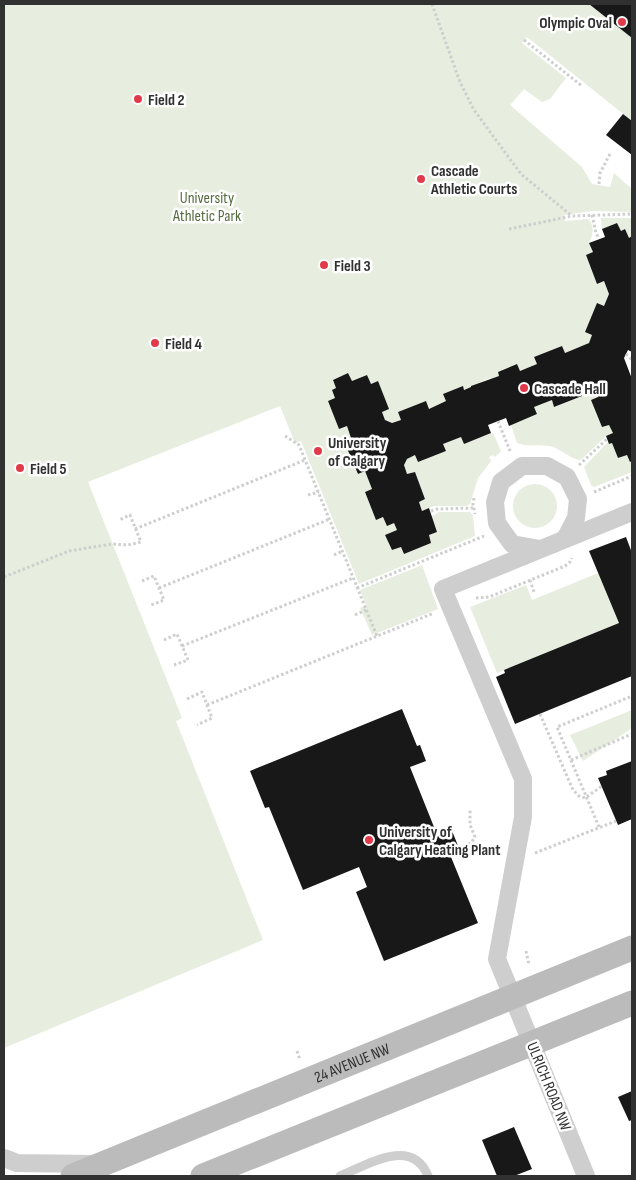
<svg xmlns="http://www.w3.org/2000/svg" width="636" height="1180" font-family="'Sofia Sans Condensed',sans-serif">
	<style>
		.green { fill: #e7eddf }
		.building { fill: #181818 }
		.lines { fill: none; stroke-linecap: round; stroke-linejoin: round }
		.path { stroke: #cecece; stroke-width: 3; stroke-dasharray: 2.5 2.5; stroke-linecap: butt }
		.lane { stroke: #cecece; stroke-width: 9 }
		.street { stroke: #cecece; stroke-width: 18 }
		.secondary { stroke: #bbb; stroke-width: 25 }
		.poi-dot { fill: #e13a4a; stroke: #fff; stroke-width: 2 }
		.labels { text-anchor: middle; stroke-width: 5; stroke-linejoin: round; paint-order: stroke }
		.poi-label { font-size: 16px; font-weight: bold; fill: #313131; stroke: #fff; text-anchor: start }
		.park-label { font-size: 16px; fill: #556c3f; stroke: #fff }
		.street-label { font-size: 16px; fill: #313131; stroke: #fff }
	</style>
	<rect width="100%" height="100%" fill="#fff"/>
	<g class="green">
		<path d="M4 4H589L632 38V121L527 37 522 43 566 78 550 99 542 102 524 89 510 105 582 167 592 184 610 187 614 173 632 189V212L592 211 564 215 565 221 588 219C595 226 593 235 589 243L593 252 586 255 597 284 604 281 609 294 604 306 597 304 585 331 592 335 589 343 565 353 562 346 534 357 537 364 520 371 516 364 498 372 499 376 490 380 489 378 464 390 463 387 446 401 429 409 426 401 398 412 401 420 392 423 385 420 382 412 378 381 371 384 367 375 352 381 348 373 333 380 336 388 332 390 335 398 328 401 339 428 347 426 353 444 346 447 358 474 365 471 372 489 365 492 376 519 383 517 394 523 397 530 385 535 392 550 401 547 404 554 431 543 429 535 437 532 431 517 439 512H470L473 516 475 536 359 584 301 441 295 443 280 406 88 482 182 718 176 721 263 940 4 1048Z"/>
		<path d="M601 218H632V236L629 238 625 229 621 231 617 223 602 229Z"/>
		<path d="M588 385 595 388 598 397 592 400 602 427 609 425 613 433 606 436 583 458 580 460C569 458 561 449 550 446 539 444 527 447 517 443L511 425 537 414 534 407 552 400 555 407 582 396 579 389Z"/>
		<path d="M491 433H493L501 451 495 457 493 455 489 457 491 461 478 478 470 504 466 506H434L422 511 419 502 425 499 415 472 407 474 404 465 407 459 415 455 418 462 446 451 443 444 461 437 464 444Z"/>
		<path d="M608 442 609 444 612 443 618 458 627 455 630 462 632 461V472L594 487 591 485 584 467Z"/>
		<circle cx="535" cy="506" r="22"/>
		<path d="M422 565 438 609 372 635 360 608 366 605 360 590Z"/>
		<path d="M598 573 619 623 497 673 470 607 526 585 532 600Z"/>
		<path d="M632 710V728L583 761 570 735Z"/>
	</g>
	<g class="building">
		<path d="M589 4H632V38Z"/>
		<path d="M623 114 632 121V155L606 135Z"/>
		<path d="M617 223 621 231 625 229 629 238 632 236V352L628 350 624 358 632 379V461L630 462 627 455 618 458 612 443 609 444 606 436 613 433 609 425 602 427 591 400 598 397 595 388 588 385 579 389 582 396 554 407 552 400 534 407 537 414 509 426 506 418 488 425 491 433 464 444 461 437 443 444 446 451 418 462 415 455 407 459 404 465 407 474 415 472 425 499 419 502 422 511 429 508 437 532 429 535 431 543 404 554 401 547 392 550 385 535 397 530 394 523 387 526 383 517 376 520 365 492 372 489 365 471 358 474 346 446 353 444 347 426 339 429 328 401 335 398 332 390 336 388 333 380 348 373 352 381 367 375 371 384 378 381 389 409 382 412 385 420 392 423 401 420 398 412 426 401 429 409 446 401 443 394 463 386 464 390 471 387V386L499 376 498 372 517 364 520 371 537 364 534 357 562 346 565 353 589 343 592 335 585 332 597 303 604 306 609 294 604 281 597 284 586 255 593 252 589 243 605 237 602 229Z"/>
		<path d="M626 537 632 553V676L515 724 496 677 505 673 504 670 619 623 589 551Z"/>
		<path d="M402 709 417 746 420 745 426 761 410 767 436 832 450 826 461 853 451 857 478 923 384 961 356 892 367 887 359 867 303 890 269 807 265 808 250 771Z"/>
		<path d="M632 761V819L618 825 598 778 607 775 606 771Z"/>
		<path d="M632 1091V1120L629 1121 618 1097Z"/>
		<path d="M514 1127 532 1169 514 1176H497L482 1140Z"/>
	</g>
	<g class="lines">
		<g class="path">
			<path d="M432 4 460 82 474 110 521 174 572 216"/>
			<path d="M524 40 582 86"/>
			<path d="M599 184 600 173 610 154"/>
			<path d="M592 215 596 233 599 239"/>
			<path d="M509 229 572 216 632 214"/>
			<path d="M626 354 632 360"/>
			<path d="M498 421 510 451"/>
			<path d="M285 436 299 445 377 636"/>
			<path d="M579 465 607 439"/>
			<path d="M594 492 632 476"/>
			<path d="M308 495 319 492"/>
			<path d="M474 498 473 504 475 514"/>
			<path d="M431 511 437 509 474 508"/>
			<path d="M135 529 305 460"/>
			<path d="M334 555 343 551"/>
			<path d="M4 577 69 551 112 544 128 545 141 542 130 515 119 520"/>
			<path d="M530 580 534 592"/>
			<path d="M142 581 154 576 164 600 151 605"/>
			<path d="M159 588 330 519"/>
			<path d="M357 588 484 536"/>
			<path d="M476 598 489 597 565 566 570 562 572 558"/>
			<path d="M355 615 366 610"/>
			<path d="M164 640 177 634 188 660 174 665"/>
			<path d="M182 646 353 578"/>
			<path d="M187 699 202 692 212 718 197 725"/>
			<path d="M207 705 434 613"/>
			<path d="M540 714 573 790 579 796 585 798 602 786"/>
			<path d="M571 760 632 734"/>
			<path d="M599 827 557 727 632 696"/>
			<path d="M459 848 471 843 475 837 470 825V809"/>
			<path d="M535 853 616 821"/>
			<path d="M526 951 529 965"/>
			<path d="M297 1051 300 1060"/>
		</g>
		<path class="lane" d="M340 1176C367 1165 412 1136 428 1176"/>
		<g class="street">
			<path d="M540 549 512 544 497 523 495 502 501 482 522 466H547L567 477 578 499 576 518 565 539"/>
			<path d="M4 1158 17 1163 93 1164"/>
			<path d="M586 1176 497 959 523 817V779L443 589 632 512"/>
		</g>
		<g class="secondary">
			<path id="s1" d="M73 1176 632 948"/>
			<path d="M203 1176 632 1003"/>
		</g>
	</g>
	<g class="poi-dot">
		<circle cx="622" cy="22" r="5"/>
		<circle cx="138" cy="99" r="5"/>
		<circle cx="421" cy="179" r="5"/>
		<circle cx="324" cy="265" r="5"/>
		<circle cx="155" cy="343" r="5"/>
		<circle cx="524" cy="388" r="5"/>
		<circle cx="318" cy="451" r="5"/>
		<circle cx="20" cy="468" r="5"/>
		<circle cx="369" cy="840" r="5"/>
	</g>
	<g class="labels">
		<g class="poi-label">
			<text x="612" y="28" text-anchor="end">Olympic Oval</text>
			<text x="148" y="105">Field 2</text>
			<text x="431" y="176">Cascade<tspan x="431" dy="18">Athletic Courts</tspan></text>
			<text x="334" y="271">Field 3</text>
			<text x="165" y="349">Field 4</text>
			<text x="534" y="394">Cascade Hall</text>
			<text x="328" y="448">University<tspan x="328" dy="18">of Calgary</tspan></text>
			<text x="30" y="474">Field 5</text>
			<text x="379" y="837">University of<tspan x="379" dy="18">Calgary Heating Plant</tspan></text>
		</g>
		<g class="park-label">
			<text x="207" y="203">University<tspan x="207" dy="18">Athletic Park</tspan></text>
		</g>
		<g class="street-label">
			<text dy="6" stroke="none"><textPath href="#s1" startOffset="301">24 AVENUE NW</textPath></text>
			<text transform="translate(550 1086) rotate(68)" y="6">ULRICH ROAD NW</text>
		</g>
	</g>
	<rect width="636" height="1180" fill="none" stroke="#313131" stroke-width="10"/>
</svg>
